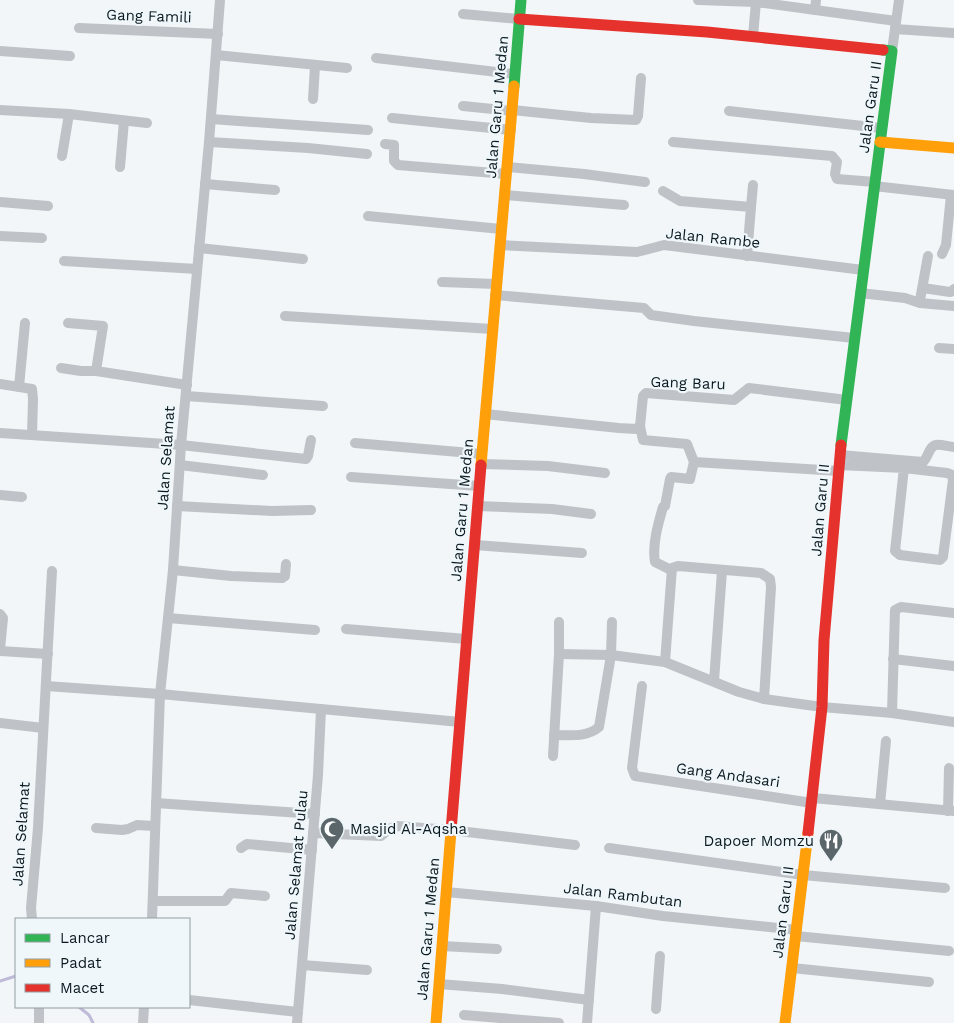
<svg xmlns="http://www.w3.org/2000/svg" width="954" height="1023" font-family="'Work Sans',sans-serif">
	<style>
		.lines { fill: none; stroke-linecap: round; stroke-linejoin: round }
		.stream { stroke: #bebad7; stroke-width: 3 }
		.street { stroke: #bfc3c8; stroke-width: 10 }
		.fast { stroke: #30b455; stroke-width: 11 }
		.slow { stroke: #ff9f0a; stroke-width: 11 }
		.jam { stroke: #e5322d; stroke-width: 11 }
		.labels { text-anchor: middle; stroke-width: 4.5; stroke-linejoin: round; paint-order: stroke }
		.street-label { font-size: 15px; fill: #0a191f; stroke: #eff7fb }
		.poi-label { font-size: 15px; fill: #0a191f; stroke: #eff7fb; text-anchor: start }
	</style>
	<rect width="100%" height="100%" fill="#f2f6f8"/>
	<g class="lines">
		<g class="stream">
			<path d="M0 981 16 976"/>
			<path d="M79 1007 89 1015 93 1023"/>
		</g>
		<g class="street">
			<path d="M698 0 756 2 896 21"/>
			<path d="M815 10 816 0"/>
			<path d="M463 14 519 19"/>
			<path d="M79 28 218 34"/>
			<path d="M895 29 954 33"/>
			<path d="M753 36 756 2"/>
			<path d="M0 51 70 56"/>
			<path d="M892 51 899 0"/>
			<path d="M216 55 347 68"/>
			<path d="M376 58 514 74"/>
			<path d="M313 99 315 66"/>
			<path d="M463 106 512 111"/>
			<path d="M0 110 69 114 147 123"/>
			<path d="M512 110 591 118 636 120 638 116 641 78"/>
			<path d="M729 111 881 128"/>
			<path d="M392 118 511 130"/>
			<path d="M211 119 368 130"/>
			<path d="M209 142 308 148 367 154"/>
			<path d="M673 142 832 156 837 162 835 174 837 179 875 182"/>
			<path d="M385 144 394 145V161L398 165 506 174"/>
			<path d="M62 156 69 114"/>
			<path d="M120 167 124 121"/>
			<path d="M507 167 584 174 645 182"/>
			<path d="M205 184 275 190"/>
			<path d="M874 186 954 195"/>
			<path d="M663 191 680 201 751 207 747 256"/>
			<path d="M504 195 624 205"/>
			<path d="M0 202 48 206"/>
			<path d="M751 207 753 185"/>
			<path d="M368 216 501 229"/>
			<path d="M0 236 42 238"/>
			<path d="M500 245 637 252 664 245 863 270"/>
			<path d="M199 248 303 259"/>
			<path d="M942 254 946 245 951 195"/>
			<path d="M64 261 197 269"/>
			<path d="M442 282 496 284"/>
			<path d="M923 288 950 292 953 291 954 289"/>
			<path d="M860 293 905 298 920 303 954 306"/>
			<path d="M495 295 644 308 651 315 694 321 854 338"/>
			<path d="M920 300 928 256"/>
			<path d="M285 316 492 329"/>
			<path d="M68 323 103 326 96 371 187 385"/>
			<path d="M939 348 954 349"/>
			<path d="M61 368 81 371H96"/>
			<path d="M0 384 32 389 33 399 32 435"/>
			<path d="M19 387 25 323"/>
			<path d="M186 396 323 406"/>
			<path d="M485 414 619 428 636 429 640 426"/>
			<path d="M0 433 181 445 306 459 308 456 311 440"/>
			<path d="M355 443 482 454"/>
			<path d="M840 455 923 462C928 458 929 446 936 445 941 444 949 447 954 447"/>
			<path d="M694 462 839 471"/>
			<path d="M481 464 548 466 605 473"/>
			<path d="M180 465 263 475"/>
			<path d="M839 465 904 468 947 473 952 475 953 480 943 557 940 560 900 555 895 551 904 468"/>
			<path d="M351 477 479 486"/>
			<path d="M0 495 22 497"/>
			<path d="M177 506 272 511 311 510"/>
			<path d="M478 506 552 509 591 514"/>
			<path d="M475 545 582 553"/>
			<path d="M173 570 231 576 282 578 285 576 286 564"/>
			<path d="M671 570 655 562C652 545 658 524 663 507L665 506 670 479 671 477 690 479 694 462 687 444 643 440 640 426 643 396 646 393 734 400 749 388 847 400"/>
			<path d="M0 614 3 618 0 649"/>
			<path d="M168 618 315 630"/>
			<path d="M346 629 466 639"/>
			<path d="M0 651 48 654"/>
			<path d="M559 654 611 655 665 662 739 692 764 699 822 707 892 713 954 722"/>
			<path d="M893 659 954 666"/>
			<path d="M665 662 672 568 678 566 761 573 770 579 771 587 764 699"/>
			<path d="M714 681 722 571"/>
			<path d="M46 686 160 694 460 722"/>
			<path d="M642 686 632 768 635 776 812 803"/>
			<path d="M892 713 895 610 901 607 954 613"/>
			<path d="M0 723 43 728"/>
			<path d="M554 735C570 735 586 738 599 727L611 655 612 622"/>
			<path d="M553 756 559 654V622"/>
			<path d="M813 798 954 811"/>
			<path d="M156 803 315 814"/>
			<path d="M880 804 886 741"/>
			<path d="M948 811 949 768"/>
			<path d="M96 828 122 830 128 829 137 825 154 826"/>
			<path d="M313 833 381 836 389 829 397 826 451 830 575 845"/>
			<path d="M241 848 247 844 312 850"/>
			<path d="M609 848 803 875 945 888"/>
			<path d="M446 892 596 906 663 916 797 930"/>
			<path d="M153 901H225L231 893 265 896"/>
			<path d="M32 919 31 908 38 828 52 571"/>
			<path d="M152 919 160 694 173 570 181 445 209 142 220 0"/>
			<path d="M796 936 949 951"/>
			<path d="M442 946 497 949"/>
			<path d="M302 965 367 970"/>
			<path d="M792 968 929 982"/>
			<path d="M439 984 502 989 589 1000"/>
			<path d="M189 1000 298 1012"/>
			<path d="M656 1009 660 956"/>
			<path d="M464 1015 559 1023"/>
			<path d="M39 1023V1007"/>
			<path d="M143 1023 144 1007"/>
			<path d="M297 1023 318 775 321 709"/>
			<path d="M587 1023 596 906"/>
		</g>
		<g class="fast">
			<path d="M514 86 521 0"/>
			<path d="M841 445 892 51 883 50"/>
		</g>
		<g class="slow">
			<path d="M880 142 954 148"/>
			<path d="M481 465 514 86"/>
			<path d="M436 1023 451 831"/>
			<path d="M785 1023 808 833"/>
		</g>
		<g class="jam">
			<path d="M519 19 707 32 883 50"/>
			<path d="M451 831 481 465"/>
			<path d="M808 833 822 707 824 640 841 445"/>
		</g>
	</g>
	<defs>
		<symbol id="mosque-pin" viewBox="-11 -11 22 30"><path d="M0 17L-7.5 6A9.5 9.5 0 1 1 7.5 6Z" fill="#5b666b" stroke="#eff7fb"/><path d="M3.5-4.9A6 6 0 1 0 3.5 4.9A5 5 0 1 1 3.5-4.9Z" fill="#fff"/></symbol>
		<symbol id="restaurant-pin" viewBox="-11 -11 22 30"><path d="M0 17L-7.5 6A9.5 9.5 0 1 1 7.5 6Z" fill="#5b666b" stroke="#eff7fb"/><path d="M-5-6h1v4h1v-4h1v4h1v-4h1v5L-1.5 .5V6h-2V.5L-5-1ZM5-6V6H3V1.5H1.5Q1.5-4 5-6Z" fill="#fff"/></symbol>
	</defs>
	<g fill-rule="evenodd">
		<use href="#mosque-pin" x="318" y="815" width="28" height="38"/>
		<use href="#restaurant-pin" x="817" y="827" width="28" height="38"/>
	</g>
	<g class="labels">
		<g class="street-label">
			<text transform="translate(149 16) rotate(2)" y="5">Gang Famili</text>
			<text transform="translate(497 107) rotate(-85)" y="5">Jalan Garu 1 Medan</text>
			<text transform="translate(870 107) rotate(-82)" y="5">Jalan Garu II</text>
			<text transform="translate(713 238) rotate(6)" y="5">Jalan Rambe</text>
			<text transform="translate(688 383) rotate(2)" y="5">Gang Baru</text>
			<text transform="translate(166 458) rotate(-86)" y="5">Jalan Selamat</text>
			<text transform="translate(462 510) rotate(-85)" y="5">Jalan Garu 1 Medan</text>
			<text transform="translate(820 510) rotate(-85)" y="5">Jalan Garu II</text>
			<text transform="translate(728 775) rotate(8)" y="5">Gang Andasari</text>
			<text transform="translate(21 834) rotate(-86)" y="5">Jalan Selamat</text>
			<text transform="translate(296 865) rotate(-85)" y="5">Jalan Selamat Pulau</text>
			<text transform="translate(623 895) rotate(7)" y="5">Jalan Rambutan</text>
			<text transform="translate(783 912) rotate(-83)" y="5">Jalan Garu II</text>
			<text transform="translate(428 929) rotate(-85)" y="5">Jalan Garu 1 Medan</text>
		</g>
		<g class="poi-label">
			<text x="350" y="834">Masjid Al-Aqsha</text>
			<text x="814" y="846" text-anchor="end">Dapoer Momzu</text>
		</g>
	</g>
	<rect x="15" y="918" width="175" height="90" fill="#eff7fb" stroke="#939ea3"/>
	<rect x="25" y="934" width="25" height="8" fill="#30b455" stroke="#939ea3"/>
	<text x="60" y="943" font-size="15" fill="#0a191f">Lancar</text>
	<rect x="25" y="959" width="25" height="8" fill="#ff9f0a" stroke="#939ea3"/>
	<text x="60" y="968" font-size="15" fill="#0a191f">Padat</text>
	<rect x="25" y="984" width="25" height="8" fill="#e5322d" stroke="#939ea3"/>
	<text x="60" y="993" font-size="15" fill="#0a191f">Macet</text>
</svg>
